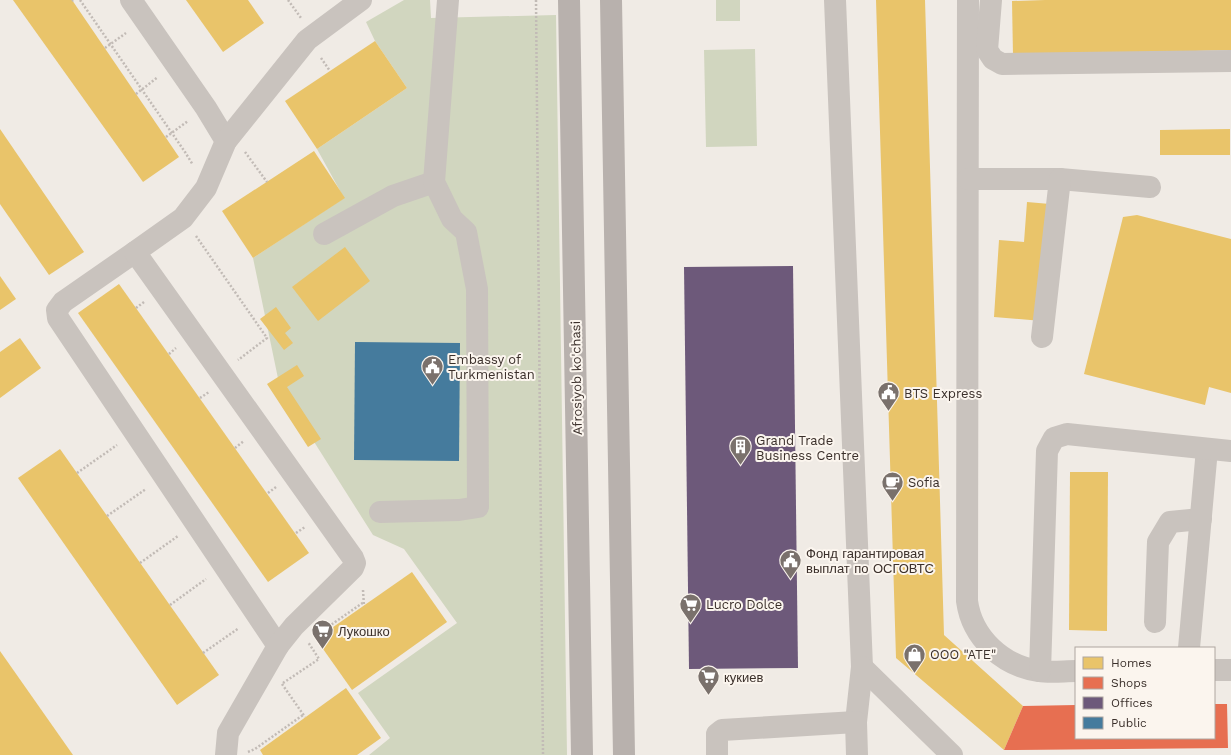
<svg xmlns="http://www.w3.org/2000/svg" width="1231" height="755" font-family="'Work Sans',sans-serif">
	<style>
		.green { fill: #d1d6bf }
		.homes { fill: #e9c46a }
		.shops { fill: #e76f51 }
		.offices { fill: #6d597a }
		.public { fill: #457b9d }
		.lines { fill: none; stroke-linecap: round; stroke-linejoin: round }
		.path { stroke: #c2bbb6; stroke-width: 2.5; stroke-dasharray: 2 2; stroke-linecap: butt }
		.minor { stroke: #c9c3be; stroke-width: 22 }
		.major { stroke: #b8b1ad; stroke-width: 22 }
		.labels { text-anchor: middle; stroke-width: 4; stroke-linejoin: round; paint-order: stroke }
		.poi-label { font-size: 13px; fill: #3b302b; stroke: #fbf5ee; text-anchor: start }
		.street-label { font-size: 13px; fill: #3b302b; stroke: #fbf5ee }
	</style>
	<rect width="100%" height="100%" fill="#f0ebe5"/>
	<g class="green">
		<path d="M404 0H430L431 18 556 15 567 755H369L390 738 358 693 457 623 404 549 373 535 280 388 253 258 344 198 317 149 407 88 375 41 366 22Z"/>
		<rect x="716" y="0" width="24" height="21"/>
		<path d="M755 49 757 146 706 147 704 50Z"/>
	</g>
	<g class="homes">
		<path d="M13 0H72L179 157 143 182Z"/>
		<path d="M186 0H248L264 23 223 52Z"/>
		<path d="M876 0H925L944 635 1023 706 1004 750 896 658Z"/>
		<path d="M1045 0H1231V50L1013 56 1012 1Z"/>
		<path d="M375 41 407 88 317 149 285 101Z"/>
		<path d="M0 129 84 252 49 275 0 204Z"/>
		<path d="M1230 129V155H1160V130Z"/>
		<path d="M314 151 345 198 253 258 222 211Z"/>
		<path d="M1027 202 1050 204 1042 321 994 317 999 240 1024 242Z"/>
		<path d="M1137 215 1231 239V393L1209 387 1205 405 1084 374 1123 217Z"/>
		<path d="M345 247 370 281 318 321 292 287Z"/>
		<path d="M0 276 16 299 0 310Z"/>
		<path d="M119 284 309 553 268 582 78 313Z"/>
		<path d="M276 307 291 328 285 333 293 343 284 350 260 319Z"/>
		<path d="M20 338 41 368 0 398V352Z"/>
		<path d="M297 365 304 376 287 387 321 439 308 447 267 384Z"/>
		<path d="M60 449 219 675 177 705 18 478Z"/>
		<path d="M1070 472H1108L1107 631 1069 630Z"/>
		<path d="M412 572 447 622 352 690 316 639Z"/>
		<path d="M0 651 73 755H0Z"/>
		<path d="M346 688 381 738 357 755H263L260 750Z"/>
	</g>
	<path class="shops" d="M1214 704H1227L1228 748 1004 750 1023 706 1076 705V738H1214Z"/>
	<path class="offices" d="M793 266 798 668 689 669 684 267Z"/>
	<path class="public" d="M355 342 460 343 459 461 354 460Z"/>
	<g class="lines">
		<g class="path">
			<path d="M80 0 185 152 193 165"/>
			<path d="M288 0 301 18"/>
			<path d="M536 0 543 755"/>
			<path d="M72 1 73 0"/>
			<path d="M105 48 126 33"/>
			<path d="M321 58 330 71"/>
			<path d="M136 94 158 77"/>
			<path d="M166 137 188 121"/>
			<path d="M245 152 267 182"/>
			<path d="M196 236 267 338 238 360"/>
			<path d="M136 308 144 302"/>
			<path d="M169 354 176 348"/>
			<path d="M200 398 209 392"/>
			<path d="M235 448 244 441"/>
			<path d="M77 473 117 445"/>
			<path d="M268 493 276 487"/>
			<path d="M107 516 146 489"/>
			<path d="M296 533 305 527"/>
			<path d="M140 563 178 536"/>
			<path d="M363 590 364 606"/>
			<path d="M170 605 206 579"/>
			<path d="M325 629 364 602"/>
			<path d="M203 653 239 628"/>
			<path d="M283 683 319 659 308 642"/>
			<path d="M282 684 305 717"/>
			<path d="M248 752 255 749 303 715"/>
		</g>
		<g class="minor">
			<path d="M131 0 206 108 226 141"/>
			<path d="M835 0 862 667 856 722 857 755"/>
			<path d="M968 0 967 601C972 638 1003 666 1039 671 1051 673 1064 671 1076 671"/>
			<path d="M991 0 987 50 993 59 1002 64 1231 61"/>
			<path d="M968 179H1060L1150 187"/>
			<path d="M324 234 393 196 434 182"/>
			<path d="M135 252 63 302 57 310 58 318 278 646"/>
			<path d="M1042 337 1060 179"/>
			<path d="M380 512 459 510 478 507 477 289 466 232 452 219 434 182 448 0"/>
			<path d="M1155 622 1158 542 1170 522 1201 519"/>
			<path d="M1189 648 1207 449"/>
			<path d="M862 667 952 755"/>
			<path d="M1214 670H1231"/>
			<path d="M1040 671 1047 451 1054 438 1067 434 1231 451"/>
			<path d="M226 755 228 733 278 646 294 626 353 568 355 563 353 558 135 252 183 218 206 188 226 141 307 40 361 0"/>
			<path d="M717 755V734L722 730 856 722"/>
		</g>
		<g class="major">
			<path d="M569 0 582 755"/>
			<path d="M611 0 624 755"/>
		</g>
	</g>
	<defs>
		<symbol id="civic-pin" viewBox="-11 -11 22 30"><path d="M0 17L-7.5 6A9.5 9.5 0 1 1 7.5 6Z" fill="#7a716c" stroke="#fbf5ee"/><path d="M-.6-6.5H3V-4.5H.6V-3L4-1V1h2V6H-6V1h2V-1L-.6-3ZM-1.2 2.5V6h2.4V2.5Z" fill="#fff"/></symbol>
		<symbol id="building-pin" viewBox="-11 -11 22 30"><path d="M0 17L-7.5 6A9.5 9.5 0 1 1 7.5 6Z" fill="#7a716c" stroke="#fbf5ee"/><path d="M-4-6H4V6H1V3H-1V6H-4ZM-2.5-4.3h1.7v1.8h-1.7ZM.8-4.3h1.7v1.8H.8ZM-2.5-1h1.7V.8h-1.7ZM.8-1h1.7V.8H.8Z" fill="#fff"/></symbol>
		<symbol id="cafe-pin" viewBox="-11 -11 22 30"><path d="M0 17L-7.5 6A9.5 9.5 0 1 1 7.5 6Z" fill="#7a716c" stroke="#fbf5ee"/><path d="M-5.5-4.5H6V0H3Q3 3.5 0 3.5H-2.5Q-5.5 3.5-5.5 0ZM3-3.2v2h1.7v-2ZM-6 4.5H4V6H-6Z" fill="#fff"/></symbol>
		<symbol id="supermarket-pin" viewBox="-11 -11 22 30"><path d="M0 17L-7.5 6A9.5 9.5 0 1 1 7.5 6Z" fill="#7a716c" stroke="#fbf5ee"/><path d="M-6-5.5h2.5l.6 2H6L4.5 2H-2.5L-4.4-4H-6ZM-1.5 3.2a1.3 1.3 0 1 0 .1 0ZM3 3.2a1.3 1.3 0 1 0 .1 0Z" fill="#fff"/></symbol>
		<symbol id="shop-pin" viewBox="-11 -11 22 30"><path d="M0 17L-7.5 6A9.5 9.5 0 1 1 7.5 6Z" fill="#7a716c" stroke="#fbf5ee"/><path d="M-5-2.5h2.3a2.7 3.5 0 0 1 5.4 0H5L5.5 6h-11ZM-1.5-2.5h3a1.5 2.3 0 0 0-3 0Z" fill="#fff"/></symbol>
	</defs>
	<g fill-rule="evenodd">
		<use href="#civic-pin" x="420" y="354" width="25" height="34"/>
		<use href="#civic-pin" x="876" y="380" width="25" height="34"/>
		<use href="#building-pin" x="728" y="434" width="25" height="34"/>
		<use href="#cafe-pin" x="880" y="470" width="25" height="34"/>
		<use href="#civic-pin" x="778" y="548" width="25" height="34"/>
		<use href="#supermarket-pin" x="678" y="592" width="25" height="34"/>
		<use href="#supermarket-pin" x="310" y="618" width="25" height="34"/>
		<use href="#shop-pin" x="902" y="642" width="25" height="34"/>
		<use href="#supermarket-pin" x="696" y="664" width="25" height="34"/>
	</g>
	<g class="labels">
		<g class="poi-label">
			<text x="448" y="364">Embassy of<tspan x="448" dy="15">Turkmenistan</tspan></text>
			<text x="904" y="398">BTS Express</text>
			<text x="756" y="445">Grand Trade<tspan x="756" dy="15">Business Centre</tspan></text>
			<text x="908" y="487">Sofia</text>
			<text x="806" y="558">Фонд гарантировая<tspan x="806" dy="15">выплат по ОСГОВТС</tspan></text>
			<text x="706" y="609">Lucro Dolce</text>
			<text x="338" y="636">Лукошко</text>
			<text x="930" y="659">OOO "ATE"</text>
			<text x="724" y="682">кукиев</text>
		</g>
		<g class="street-label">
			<text transform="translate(576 378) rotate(-91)" y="5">Afrosiyob ko'chasi</text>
		</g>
	</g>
	<rect x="1075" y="647" width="140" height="92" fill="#fbf5ee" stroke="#aea6a0"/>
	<rect x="1083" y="657" width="20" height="12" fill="#e9c46a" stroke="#aea6a0"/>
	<text x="1111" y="667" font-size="12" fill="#3b302b">Homes</text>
	<rect x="1083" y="677" width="20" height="12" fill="#e76f51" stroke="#aea6a0"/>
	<text x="1111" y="687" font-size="12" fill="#3b302b">Shops</text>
	<rect x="1083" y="697" width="20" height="12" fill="#6d597a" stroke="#aea6a0"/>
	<text x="1111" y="707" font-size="12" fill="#3b302b">Offices</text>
	<rect x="1083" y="717" width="20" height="12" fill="#457b9d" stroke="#aea6a0"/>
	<text x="1111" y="727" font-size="12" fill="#3b302b">Public</text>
</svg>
